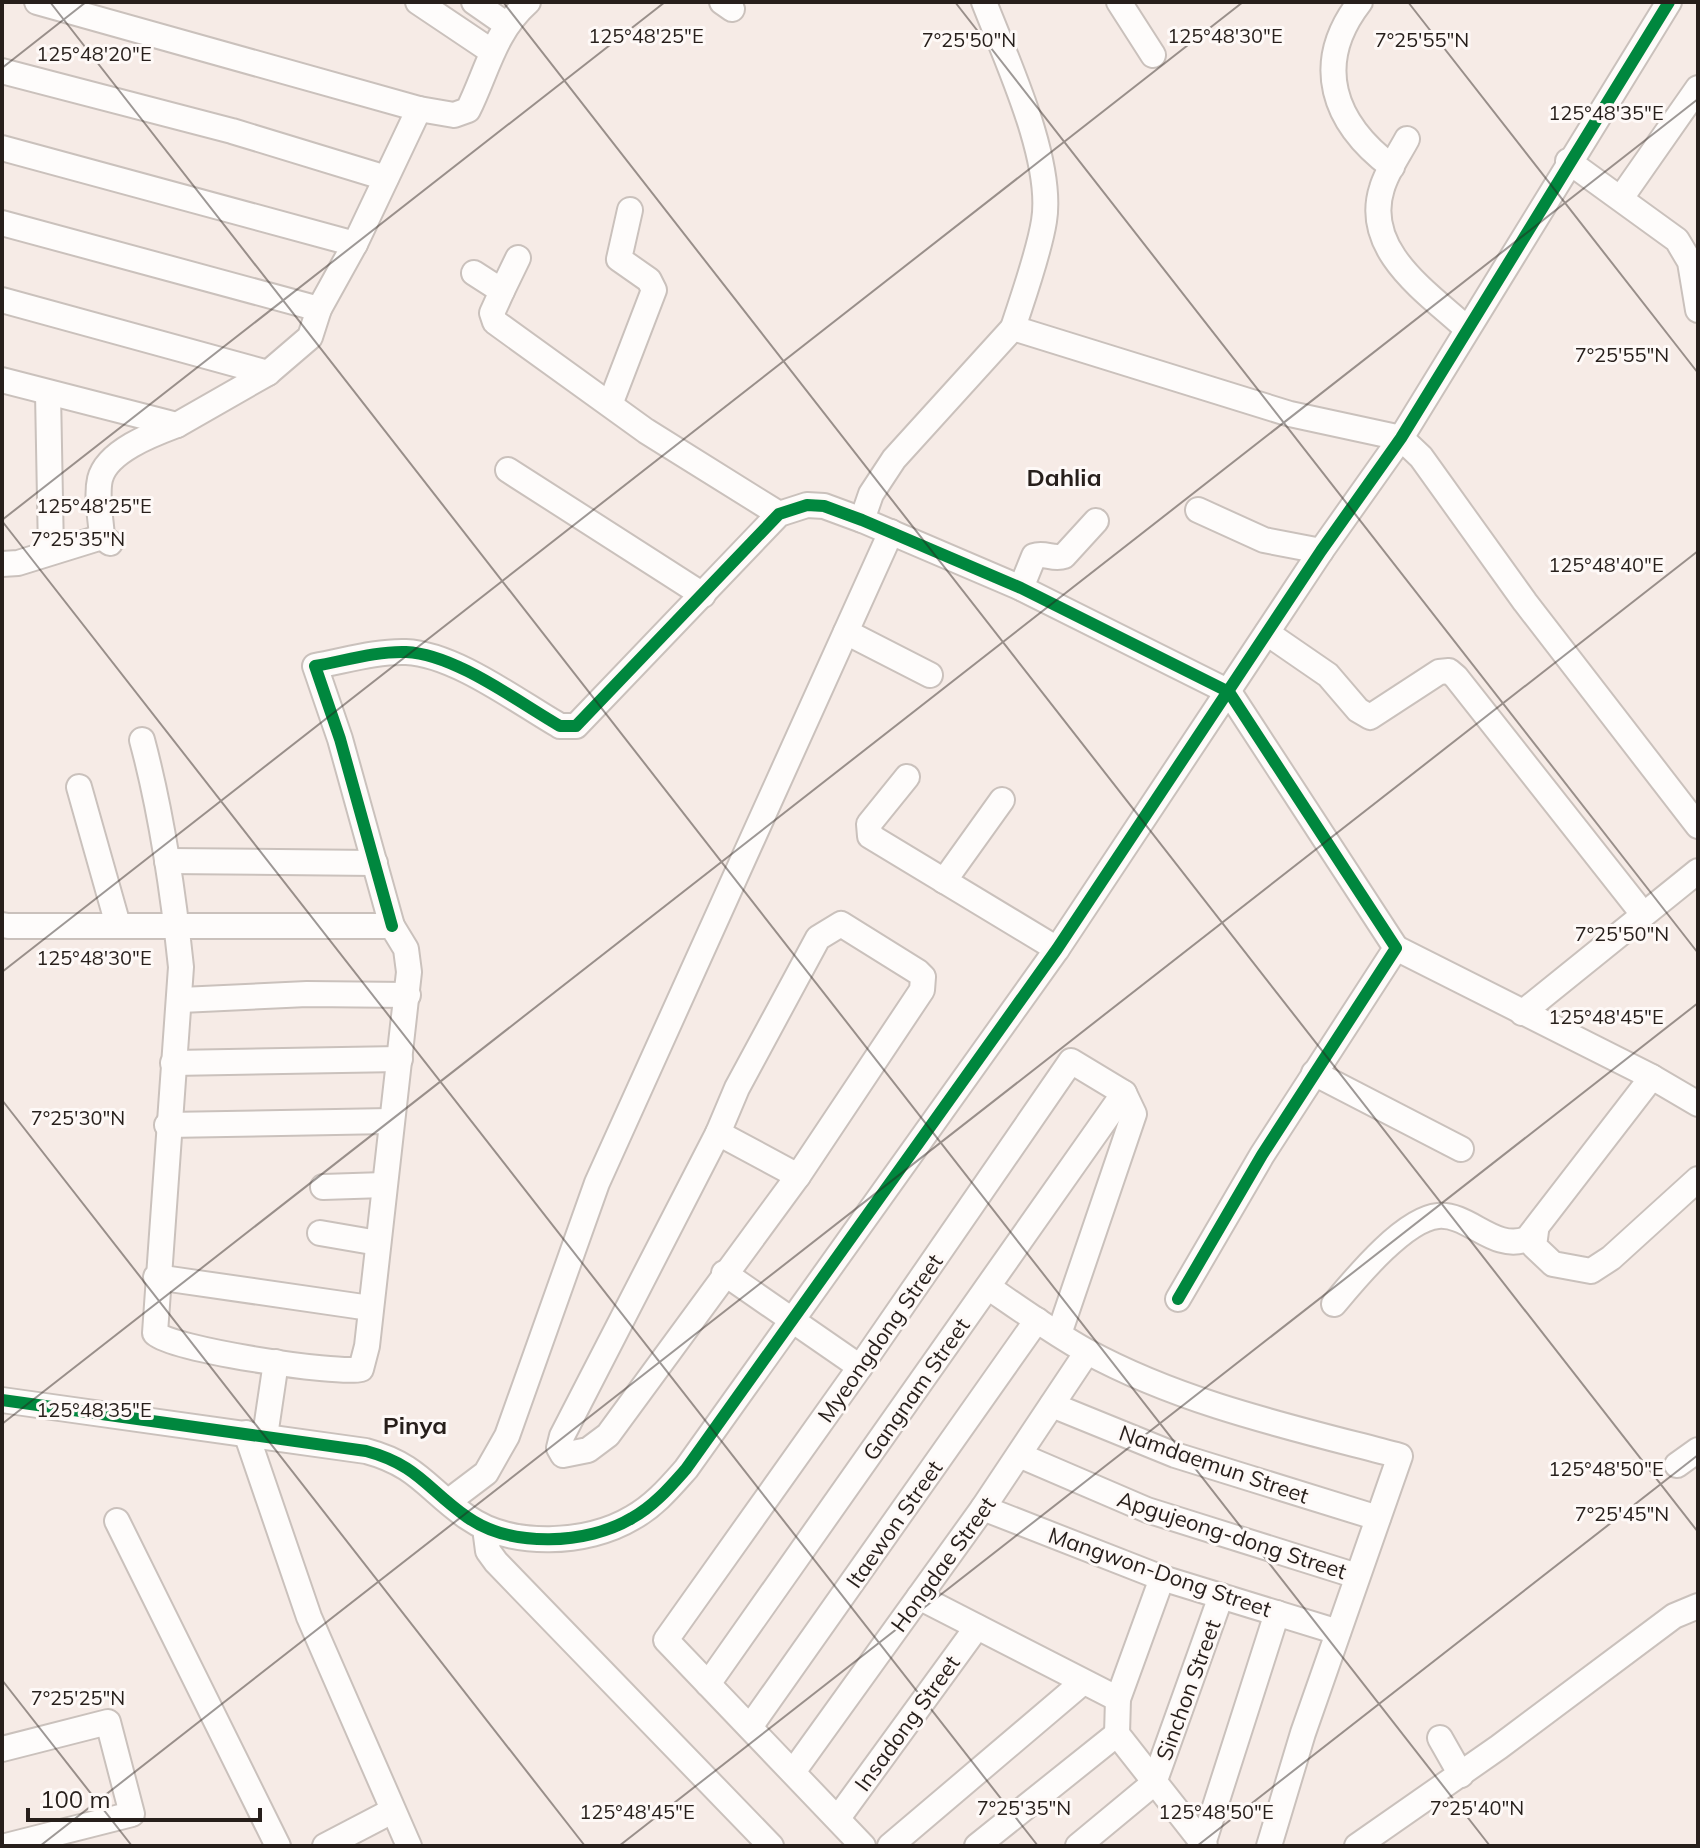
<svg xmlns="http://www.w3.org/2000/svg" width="1700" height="1848" font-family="Mulish,sans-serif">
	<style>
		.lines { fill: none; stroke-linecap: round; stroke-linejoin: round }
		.minor-casing { stroke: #cac1bc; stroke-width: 28 }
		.minor { stroke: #fefcfb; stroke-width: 24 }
		.cycleway-casing { stroke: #fef9f7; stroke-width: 17 }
		.cycleway { stroke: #00873e; stroke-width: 12 }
		.ticks { fill: none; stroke: #271f1b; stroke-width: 2; stroke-opacity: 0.45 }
		.labels { text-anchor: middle; stroke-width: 6; stroke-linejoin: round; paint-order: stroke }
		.street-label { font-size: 22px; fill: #271f1b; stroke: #fef9f7 }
		.neighbourhood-label { font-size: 24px; font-weight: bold; fill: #271f1b; stroke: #fef9f7 }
		.ticks-label { font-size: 20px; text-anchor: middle; fill: #271f1b; stroke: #fef9f7; stroke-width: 6; stroke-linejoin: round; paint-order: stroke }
	</style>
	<rect width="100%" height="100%" fill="#f6ebe6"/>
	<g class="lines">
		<defs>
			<g id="minor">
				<path d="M37 2 419 109 454 115 468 110C487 72 494 32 528 2"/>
				<path d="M418 2 491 51"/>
				<path d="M474 2 507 25"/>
				<path d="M722 2 732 9"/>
				<path d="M984 2C1006 59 1054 160 1044 221 1039 253 1023 297 1013 328L1290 414 1401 438 1421 457 1525 602 1698 826"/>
				<path d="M1119 2 1153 55"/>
				<path d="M1360 2C1312 64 1333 123 1392 167"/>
				<path d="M2 71 232 131 386 178"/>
				<path d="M1407 139C1399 154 1387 171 1382 188 1362 250 1427 292 1466 328"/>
				<path d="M2 148 355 244"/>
				<path d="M1568 161 1677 240 1690 262 1698 310"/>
				<path d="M1621 198 1698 88"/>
				<path d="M2 223 319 309"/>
				<path d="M474 273 502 291 492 313 495 322 646 431 779 514"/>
				<path d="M502 291 518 258"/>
				<path d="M2 300 268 373"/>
				<path d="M2 380 177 425 268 373 310 337 319 309 355 244 419 109"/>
				<path d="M48 393 51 552"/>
				<path d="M611 402 654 290 649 280 619 259 630 210"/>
				<path d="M508 470 703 595"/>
				<path d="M1198 510 1264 540 1321 551"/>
				<path d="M862 520 871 494 894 459 1013 328"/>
				<path d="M110 543 102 537C101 520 96 496 100 479 107 451 153 434 177 425"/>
				<path d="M2 564 18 563 102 537"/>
				<path d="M1021 588 1034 556C1045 552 1053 560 1064 556L1096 521"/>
				<path d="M846 632 930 675"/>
				<path d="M1267 633 1328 675 1358 710 1370 717 1439 672 1449 671 1456 677 1643 914"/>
				<path d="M907 777 869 824 870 836 1057 949"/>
				<path d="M79 787 118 925"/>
				<path d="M167 861 375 863"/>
				<path d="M944 881 1002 800"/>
				<path d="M841 924 918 972 923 977 922 990 798 1176 608 1435 588 1450 563 1455 559 1448 562 1436 718 1133 737 1088 818 938Z"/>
				<path d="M2 925 8 926H392L406 949 409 972 367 1346 361 1369C337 1375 169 1349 155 1333L181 967C173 891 162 814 142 740"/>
				<path d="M392 926 340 739 315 666C344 661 376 651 406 652 455 654 518 702 560 726H576L779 514 807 505 824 506 862 520 1021 588 1229 692 1396 948 1262 1155 1178 1299"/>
				<path d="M1396 948 1652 1077 1698 1104"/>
				<path d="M181 1000 307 994 408 995"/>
				<path d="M1522 1013 1698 871"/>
				<path d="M173 1063 400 1059"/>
				<path d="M1314 1073 1461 1149"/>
				<path d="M167 1125 390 1121"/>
				<path d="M718 1133 798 1176"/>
				<path d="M323 1187 384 1185"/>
				<path d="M1536 1231 1534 1246 1553 1264 1591 1271 1611 1258 1698 1179"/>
				<path d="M320 1233 378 1243"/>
				<path d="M724 1273 860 1367"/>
				<path d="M156 1277 370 1308"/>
				<path d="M988 1287C1020 1309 1052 1332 1086 1351 1183 1404 1294 1428 1400 1456L1303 1733 1269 1846"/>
				<path d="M1334 1304C1355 1279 1404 1219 1438 1216 1469 1213 1494 1252 1527 1239L1652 1077"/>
				<path d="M2 1400 366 1451C418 1465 427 1489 467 1517 511 1548 587 1545 632 1518 654 1506 670 1487 686 1469L1057 949 1321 551 1401 438 1669 2"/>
				<path d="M1052 1405 1175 1455 1378 1518"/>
				<path d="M246 1433 309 1617 409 1846"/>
				<path d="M265 1436 276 1362"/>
				<path d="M1019 1455 1147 1510 1357 1576"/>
				<path d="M1677 1465 1698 1450"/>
				<path d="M449 1501 486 1473 507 1436 597 1183 891 532"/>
				<path d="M983 1508 1162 1578 1338 1632"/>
				<path d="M117 1521 278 1846"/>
				<path d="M485 1528 488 1551 496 1562 771 1846"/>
				<path d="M1162 1578 1118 1699 1117 1734 1205 1846"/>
				<path d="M919 1597 1118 1699"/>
				<path d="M708 1684 1124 1093"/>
				<path d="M750 1727 1037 1320"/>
				<path d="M1440 1738 1461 1775"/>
				<path d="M2 1749 108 1722 132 1814 6 1846"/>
				<path d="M793 1772 983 1508 1087 1352"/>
				<path d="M838 1818 977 1627"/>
				<path d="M1203 1844 1277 1613"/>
				<path d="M325 1846 392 1811"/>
				<path d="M863 1846 666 1640 860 1367 1071 1061 1124 1093 1134 1114 1059 1334"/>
				<path d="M890 1846 1083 1682"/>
				<path d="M977 1846 1117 1734"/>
				<path d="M1078 1846 1154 1783 1221 1596"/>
				<path d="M1357 1846 1499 1747 1674 1616 1698 1606"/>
			</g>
		</defs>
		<use href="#minor" class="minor-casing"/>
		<use href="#minor" class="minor"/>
		<defs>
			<g id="cycleway">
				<path d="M392 926 340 739 315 666C344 661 376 651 406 652 455 654 518 702 560 726H576L779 514 807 505 824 506 862 520 1021 588 1229 692 1396 948 1262 1155 1178 1299"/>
				<path d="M2 1400 366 1451C418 1465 427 1489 467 1517 511 1548 587 1545 632 1518 654 1506 670 1487 686 1469L1057 949 1321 551 1401 438 1669 2"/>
			</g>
		</defs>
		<use href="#cycleway" class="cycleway-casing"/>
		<use href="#cycleway" class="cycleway"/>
	</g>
	<path class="ticks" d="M50 2 1490 1846M503 2 1698 1532M955 2 1698 953M1408 2 1698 373M2 68 86 2M2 520 665 2M2 521 1038 1846M2 972 1243 2M2 1100 585 1846M2 1424 1698 99M2 1680 132 1846M40 1846 1698 551M619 1846 1698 1003M1197 1846 1698 1455"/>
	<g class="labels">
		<g class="street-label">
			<text transform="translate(880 1338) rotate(-55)" y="8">Myeongdong Street</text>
			<text transform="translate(916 1389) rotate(-55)" y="8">Gangnam Street</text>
			<text transform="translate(1214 1464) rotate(19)" y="8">Namdaemun Street</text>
			<text transform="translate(894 1524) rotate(-55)" y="8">Itaewon Street</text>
			<text transform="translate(1232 1535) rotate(18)" y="8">Apgujeong-dong Street</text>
			<text transform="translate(943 1564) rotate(-54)" y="8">Hongdae Street</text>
			<text transform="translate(1160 1572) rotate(19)" y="8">Mangwon-Dong Street</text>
			<text transform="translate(1188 1690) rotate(-70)" y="8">Sinchon Street</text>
			<text transform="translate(907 1723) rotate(-54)" y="8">Insadong Street</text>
		</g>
		<g class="neighbourhood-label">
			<text x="1064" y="486">Dahlia</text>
			<text x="415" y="1434">Pinya</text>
		</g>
	</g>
	<g class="ticks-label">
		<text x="646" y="43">125°48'25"E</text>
		<text x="1225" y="43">125°48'30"E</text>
		<text x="969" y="47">7°25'50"N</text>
		<text x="1422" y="47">7°25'55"N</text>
		<text x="94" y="61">125°48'20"E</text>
		<text x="1606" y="120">125°48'35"E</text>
		<text x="1622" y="362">7°25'55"N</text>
		<text x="94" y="513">125°48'25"E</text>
		<text x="78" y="546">7°25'35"N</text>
		<text x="1606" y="572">125°48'40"E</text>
		<text x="1622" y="941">7°25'50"N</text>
		<text x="94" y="965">125°48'30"E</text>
		<text x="1606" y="1024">125°48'45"E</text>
		<text x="78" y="1125">7°25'30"N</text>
		<text x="94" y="1417">125°48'35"E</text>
		<text x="1606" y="1476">125°48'50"E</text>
		<text x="1622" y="1521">7°25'45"N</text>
		<text x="78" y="1705">7°25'25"N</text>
		<text x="1024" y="1815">7°25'35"N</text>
		<text x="1477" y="1815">7°25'40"N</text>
		<text x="637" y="1819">125°48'45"E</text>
		<text x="1216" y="1819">125°48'50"E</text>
	</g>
	<rect width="1700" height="1848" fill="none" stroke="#271f1b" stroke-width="8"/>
	<path d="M28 1808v12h232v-12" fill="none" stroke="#271f1b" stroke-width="4"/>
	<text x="40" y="1808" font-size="24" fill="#271f1b" stroke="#fef9f7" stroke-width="6" paint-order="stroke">100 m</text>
</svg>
